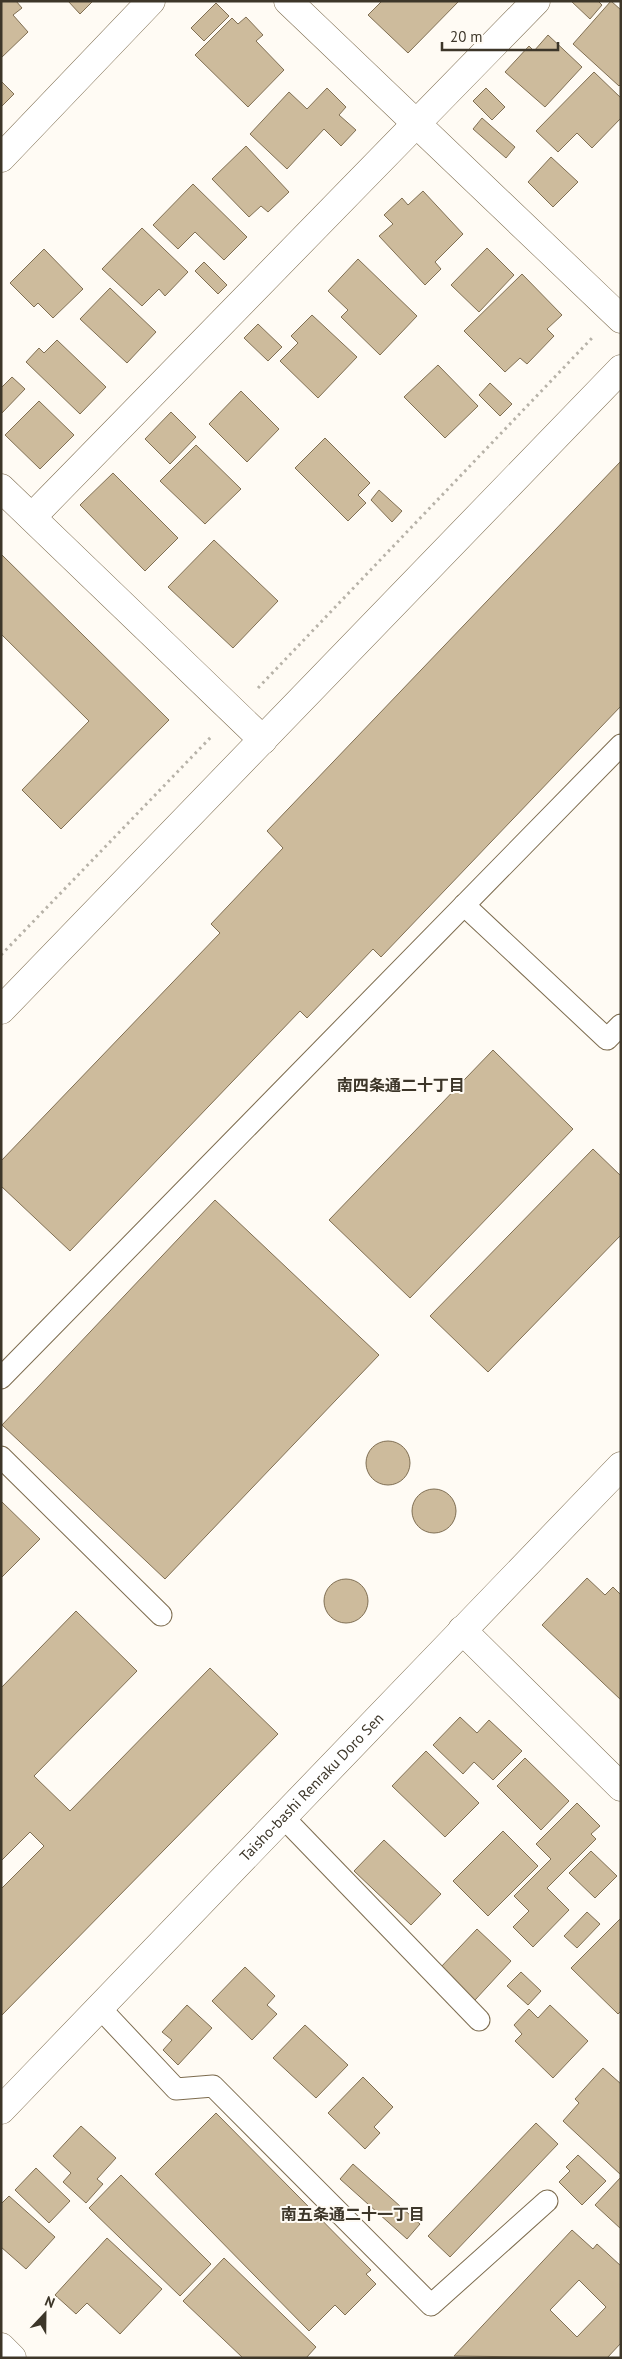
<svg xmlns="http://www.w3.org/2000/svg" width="622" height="2359" font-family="'PT Sans','Noto Sans JP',sans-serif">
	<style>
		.building { fill: #cdbb9c; stroke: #806f53; fill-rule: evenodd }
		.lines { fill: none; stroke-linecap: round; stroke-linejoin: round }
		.service-casing { stroke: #7d6c4f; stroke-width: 23 }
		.minor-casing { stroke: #7d6c4f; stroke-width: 29 }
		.tertiary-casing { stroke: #7d6c4f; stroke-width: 29 }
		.path { stroke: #b7b2a8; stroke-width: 3; stroke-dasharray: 2.5 4; stroke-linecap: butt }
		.service { stroke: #fff; stroke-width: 21 }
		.minor { stroke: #fff; stroke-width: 28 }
		.tertiary { stroke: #fff; stroke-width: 28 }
		.labels { text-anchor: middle; stroke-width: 4; stroke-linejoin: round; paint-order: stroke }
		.street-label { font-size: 15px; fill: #3d3629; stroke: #fffbf4 }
		.neighbourhood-label { font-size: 16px; font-weight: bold; fill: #3d3629; stroke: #fffbf4 }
	</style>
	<rect width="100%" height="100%" fill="#fffbf4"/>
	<g class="building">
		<path d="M1 1H16L22 8 13 15 28 32 1 58Z"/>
		<path d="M68 1H93L80 14Z"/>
		<path d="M382 1H459L408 53 368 15Z"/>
		<path d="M571 1H598L602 5 590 19Z"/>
		<path d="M611 1 621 10V84L619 86 573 44Z"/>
		<path d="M216 3 229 16 204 41 191 28Z"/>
		<path d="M246 17 263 35 256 41 284 70 248 107 195 55 232 18 238 24Z"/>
		<path d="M548 35 582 67 545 107 505 72 529 46 534 51Z"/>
		<path d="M594 72 621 98V118L592 148 577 133 558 152 536 131Z"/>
		<path d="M1 81 14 94 1 107Z"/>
		<path d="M327 88 346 107 339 115 356 130 341 146 324 129 287 169 250 134 289 92 307 109Z"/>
		<path d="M486 88 505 107 492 120 473 101Z"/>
		<path d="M482 118 515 147 506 158 473 129Z"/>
		<path d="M246 146 289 192 268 212 261 206 249 217 212 179Z"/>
		<path d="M551 157 578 182 553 207 528 182Z"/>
		<path d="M193 184 247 237 224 260 195 232 178 249 153 225Z"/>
		<path d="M423 191 463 234 435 262 441 269 425 285 379 236 393 224 384 215 402 198 408 205Z"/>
		<path d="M142 228 188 272 165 296 159 289 142 306 102 269Z"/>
		<path d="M487 248 514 275 479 312 451 285Z"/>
		<path d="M44 249 83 289 53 318 38 303 34 307 10 283Z"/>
		<path d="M358 259 417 316 380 355 341 317 348 310 328 291Z"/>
		<path d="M204 262 227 285 218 294 195 271Z"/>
		<path d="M522 274 562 315 547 329 554 336 527 364 520 358 505 372 464 331Z"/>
		<path d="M110 288 156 332 127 363 80 319Z"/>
		<path d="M312 315 357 357 318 398 280 361 298 343 291 336Z"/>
		<path d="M258 324 282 347 268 361 244 338Z"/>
		<path d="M57 340 106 387 80 414 26 362 39 348 44 353Z"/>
		<path d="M438 365 478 406 445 438 404 397Z"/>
		<path d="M12 377 25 389 1 414V388Z"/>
		<path d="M490 383 512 404 500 416 479 395Z"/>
		<path d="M241 391 279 429 247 462 209 424Z"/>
		<path d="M39 401 74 435 40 469 5 435Z"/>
		<path d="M171 412 196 437 170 464 145 439Z"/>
		<path d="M325 438 370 483 358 495 366 503 348 521 295 468Z"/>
		<path d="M196 445 241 489 205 524 160 481Z"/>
		<path d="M621 461V706L381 957 373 949 307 1018 300 1011 70 1251 1 1186V1161L220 933 211 924 283 848 267 831Z"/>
		<path d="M113 473 178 538 145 571 80 505Z"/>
		<path d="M379 490 402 511 392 522 371 500Z"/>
		<path d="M214 540 278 601 233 648 168 587Z"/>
		<path d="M1 554 169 720 61 829 22 790 89 721 1 634Z"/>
		<path d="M493 1050 573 1129 410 1298 329 1220Z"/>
		<path d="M593 1149 621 1176V1235L488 1372 430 1316Z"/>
		<path d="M215 1200 379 1355 165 1579 2 1425Z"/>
		<circle cx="388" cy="1463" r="22"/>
		<circle cx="434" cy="1511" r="22"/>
		<path d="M1 1501 40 1539 1 1578Z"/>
		<path d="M587 1578 605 1595 613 1587 621 1595V1700L542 1625Z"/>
		<circle cx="346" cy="1601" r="22"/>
		<path d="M76 1611 137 1671 34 1776 70 1811 210 1668 278 1734 1 2016V1889L44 1846 30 1832 1 1861V1688Z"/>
		<path d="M460 1717 477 1733 489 1720 522 1751 493 1780 474 1762 463 1774 433 1745Z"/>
		<path d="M426 1751 479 1803 445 1837 392 1786Z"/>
		<path d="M525 1758 569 1801 541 1830 497 1786Z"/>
		<path d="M577 1803 600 1826 591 1834 596 1839 547 1888 569 1910 533 1947 513 1927 529 1911 514 1896 551 1859 536 1844Z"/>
		<path d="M503 1831 538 1866 488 1916 453 1881Z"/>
		<path d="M384 1840 441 1894 411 1925 354 1871Z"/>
		<path d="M591 1851 617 1876 595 1898 569 1873Z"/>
		<path d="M587 1912 600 1924 577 1948 564 1936Z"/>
		<path d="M621 1918V2011L618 2014 571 1968Z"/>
		<path d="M477 1929 511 1961 475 2000 440 1968Z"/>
		<path d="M245 1967 275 1996 267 2005 277 2014 252 2040 212 2001Z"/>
		<path d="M521 1972 541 1991 528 2005 507 1986Z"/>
		<path d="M187 2005 212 2028 178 2065 163 2050 172 2040 162 2032Z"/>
		<path d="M550 2005 588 2041 553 2078 515 2041 522 2034 514 2025 529 2009 538 2018Z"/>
		<path d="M305 2025 348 2065 316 2098 273 2058Z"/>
		<path d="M603 2068 621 2084V2175L563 2121 579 2103 575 2099Z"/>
		<path d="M363 2077 393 2107 374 2127 380 2133 365 2149 328 2113Z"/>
		<path d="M216 2113 371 2270 366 2274 376 2284 345 2315 335 2305 309 2331 155 2174Z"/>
		<path d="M536 2123 558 2144 450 2257 428 2236Z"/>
		<path d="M81 2126 116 2158 97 2179 103 2184 86 2203 63 2182 71 2173 53 2156Z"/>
		<path d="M578 2155 606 2181 582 2205 559 2182 570 2171 566 2167Z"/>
		<path d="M353 2164 420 2224 407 2239 340 2179Z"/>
		<path d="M36 2168 70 2201 49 2223 15 2190Z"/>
		<path d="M121 2175 211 2264 180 2296 89 2208Z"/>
		<path d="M621 2177V2229L595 2205Z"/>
		<path d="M9 2196 55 2237 26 2269 1 2247V2204Z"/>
		<path d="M572 2230 593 2249 597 2244 621 2266V2343L607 2358 454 2356ZM579 2280 606 2307 577 2337 550 2310Z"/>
		<path d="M107 2238 162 2289 120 2334 87 2303 76 2314 55 2295Z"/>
		<path d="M224 2258 316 2347 306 2358H243L183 2301Z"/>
	</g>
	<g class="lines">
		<defs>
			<g id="service">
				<path d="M464 905 607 1039 621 1025"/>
				<path d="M1 1378 621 745"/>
				<path d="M1 1457 161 1615"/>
				<path d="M283 1817 479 2020"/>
				<path d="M100 2008 176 2089 213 2086 431 2305 547 2201"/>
			</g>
			<g id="minor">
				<path d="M288 1 621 319"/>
				<path d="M1 158 151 1"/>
				<path d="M1 488 263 740"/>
				<path d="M32 517 536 1"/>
				<path d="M1 1010 621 369"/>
				<path d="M462 1630 621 1787"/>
				<path id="s1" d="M1 2110 621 1466"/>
			</g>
			<path id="tertiary" d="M1 2347 12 2358"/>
		</defs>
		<use href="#service" class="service-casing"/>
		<use href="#minor" class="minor-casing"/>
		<use href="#tertiary" class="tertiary-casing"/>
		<g class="path">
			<path d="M258 688 592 338"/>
			<path d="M1 955 211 737"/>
		</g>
		<use href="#service" class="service"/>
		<use href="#minor" class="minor"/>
		<use href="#tertiary" class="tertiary"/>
	</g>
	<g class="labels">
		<g class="street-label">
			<text dy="5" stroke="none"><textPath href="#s1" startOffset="448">Taisho-bashi Renraku Doro Sen</textPath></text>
		</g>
		<g class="neighbourhood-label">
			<text x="401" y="1091">南四条通二十丁目</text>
			<text x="353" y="2220">南五条通二十一丁目</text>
		</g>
	</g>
	<rect width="622" height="2359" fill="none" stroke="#3d3629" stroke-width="5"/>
	<g transform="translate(45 2314) rotate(22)" stroke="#fffbf4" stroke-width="4" paint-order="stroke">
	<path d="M0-4L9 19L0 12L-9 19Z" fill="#3d3629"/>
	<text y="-8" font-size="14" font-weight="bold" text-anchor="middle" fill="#3d3629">N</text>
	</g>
	<path d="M442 42v8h116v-8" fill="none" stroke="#3d3629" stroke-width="2.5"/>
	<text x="450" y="42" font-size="15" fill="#3d3629" stroke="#fffbf4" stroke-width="4" paint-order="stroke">20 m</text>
</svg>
